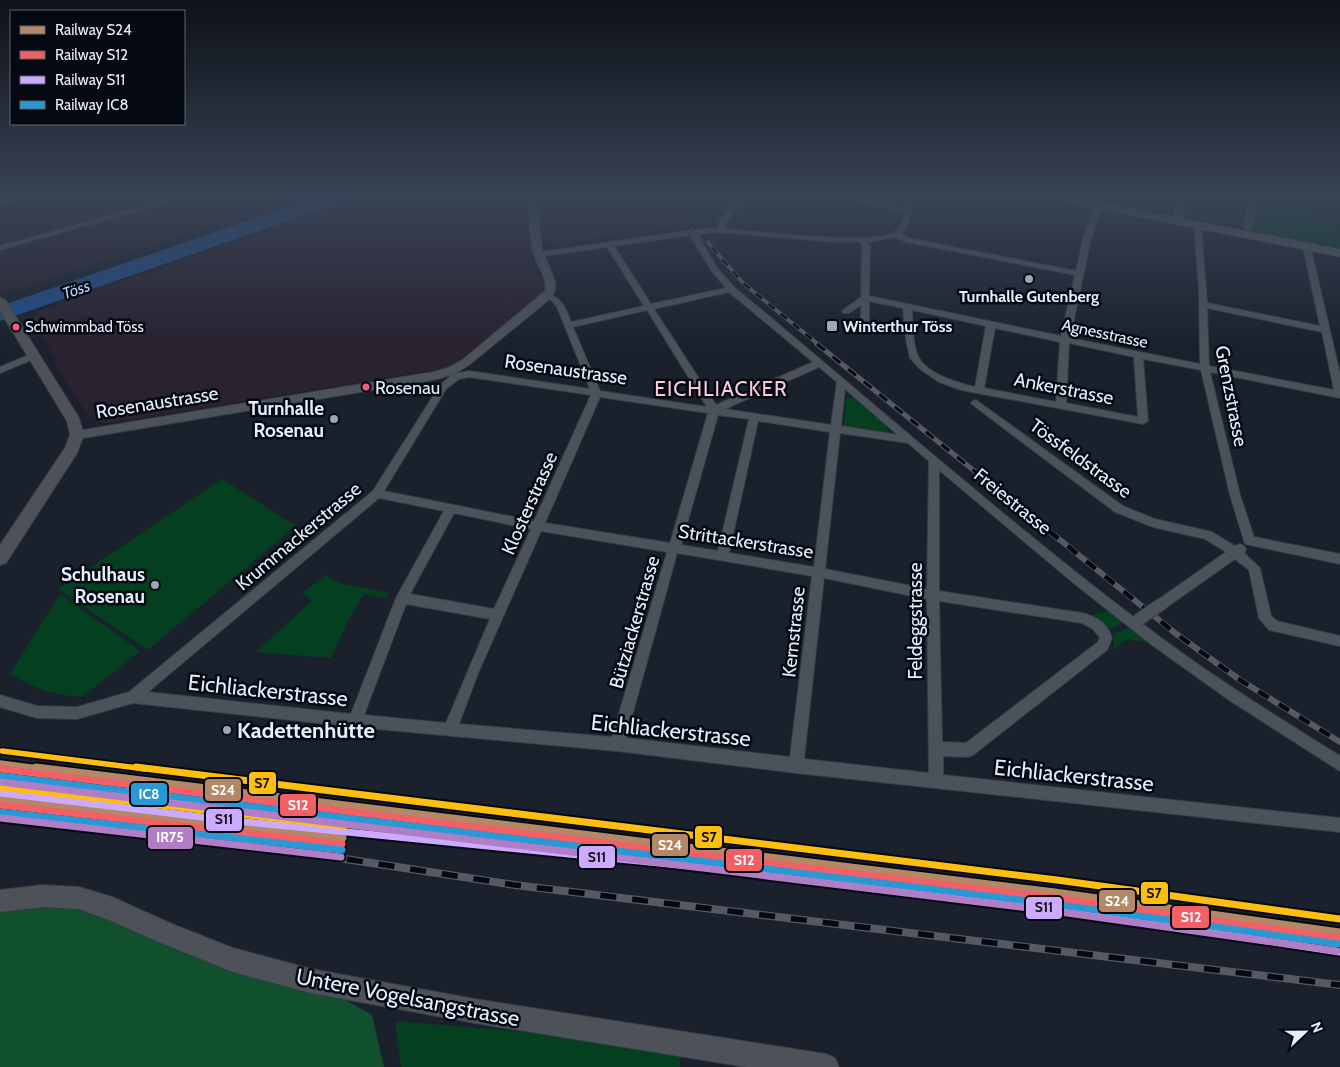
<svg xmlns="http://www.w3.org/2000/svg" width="1340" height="1067" font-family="Cabin,sans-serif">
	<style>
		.industrial { fill: #292230 }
		.green { fill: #043f20 }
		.forest { fill: #11502d }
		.water { fill: #204c89 }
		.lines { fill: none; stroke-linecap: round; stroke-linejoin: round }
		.canal { fill: #204c89; fill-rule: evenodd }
		.minor-casing { stroke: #373c46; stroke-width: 2 }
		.tertiary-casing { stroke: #373c46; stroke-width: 2 }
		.secondary-casing { stroke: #373c46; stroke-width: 2 }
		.primary-casing { stroke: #373c46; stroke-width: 1 }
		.minor { fill: #4c525a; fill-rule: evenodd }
		.tertiary { fill: #4c525a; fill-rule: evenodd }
		.secondary { fill: #4c5258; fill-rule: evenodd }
		.primary { fill: #555b5d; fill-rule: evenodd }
		.rail-far3-casing { stroke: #555962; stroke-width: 4 }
		.rail-far2-casing { stroke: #555962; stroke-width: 5 }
		.rail-far1-casing { stroke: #555962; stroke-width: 6 }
		.rail-casing { stroke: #555962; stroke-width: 8 }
		.rail-far3 { stroke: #050911; stroke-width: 2.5; stroke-dasharray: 8; stroke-linecap: butt }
		.rail-far2 { stroke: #050911; stroke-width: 3; stroke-dasharray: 10; stroke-linecap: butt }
		.rail-far1 { stroke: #050911; stroke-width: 4.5; stroke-dasharray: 12; stroke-linecap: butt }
		.rail { stroke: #050911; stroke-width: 5.5; stroke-dasharray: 16; stroke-linecap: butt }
		.minor-bridge-casing { stroke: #373c46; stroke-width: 14; stroke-linecap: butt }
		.minor-bridge { stroke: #4c525a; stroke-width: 12 }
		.rail-1-far1-casing { stroke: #050911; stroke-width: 9 }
		.rail-1-casing { stroke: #050911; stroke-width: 11 }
		.rail-2-casing { stroke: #050911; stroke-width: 11 }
		.rail-3-casing { stroke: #050911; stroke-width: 11 }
		.rail-4-casing { stroke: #050911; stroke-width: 11 }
		.rail-5-far1-casing { stroke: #050911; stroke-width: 9 }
		.rail-5-casing { stroke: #050911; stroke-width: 11 }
		.rail-6-casing { stroke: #050911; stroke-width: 11 }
		.rail-1-far1 { stroke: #b48866; stroke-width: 5.5 }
		.rail-1 { stroke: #b48866; stroke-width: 7 }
		.rail-2 { stroke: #f16065; stroke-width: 7 }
		.rail-3 { stroke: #caf; stroke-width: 7 }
		.rail-4 { stroke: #2999d5; stroke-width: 7 }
		.rail-5-far1 { stroke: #febe10; stroke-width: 5.5 }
		.rail-5 { stroke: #febe10; stroke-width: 7 }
		.rail-6 { stroke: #b17dc6; stroke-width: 7 }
		.poi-dot { fill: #9ea6b3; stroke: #050911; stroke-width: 2 }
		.bus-dot { fill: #f75a77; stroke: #050911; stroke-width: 2 }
		.labels { text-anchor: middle; stroke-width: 5; stroke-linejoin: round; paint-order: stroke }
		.far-bus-label { font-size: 15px; fill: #e5eefc; stroke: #050911; text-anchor: start }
		.far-water-label { font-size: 16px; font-style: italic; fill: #b8d3f9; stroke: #050911 }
		.far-poi-label { font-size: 16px; font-weight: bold; fill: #e5eefc; stroke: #050911 }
		.far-street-label { font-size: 16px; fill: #e5eefc; stroke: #050911 }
		.bus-label { font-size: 18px; fill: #e5eefc; stroke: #050911; text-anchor: start }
		.street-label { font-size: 19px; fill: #e5eefc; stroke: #050911 }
		.poi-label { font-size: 19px; font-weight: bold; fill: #e5eefc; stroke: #050911; text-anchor: end }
		.quarter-label { font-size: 21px; letter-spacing: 1px; fill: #fbc9d8; stroke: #050911 }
		.near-street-label { font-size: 22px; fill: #e5eefc; stroke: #050911 }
		.near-poi-label { font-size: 22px; font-weight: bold; fill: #e5eefc; stroke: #050911; text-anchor: start }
		.line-badge { stroke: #050911; stroke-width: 2 }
		.badge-label { font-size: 14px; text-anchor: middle; font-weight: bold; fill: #fff }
		.pale-badge-label { font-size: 14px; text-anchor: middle; font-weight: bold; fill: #111 }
	</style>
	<rect width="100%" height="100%" fill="#1a212c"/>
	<g class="industrial">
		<path d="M51 196H275L267 203 208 227 0 296V208Z"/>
		<path d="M351 196H527L530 250 543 284 542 293 459 361 445 368 112 423H102L90 418 54 364 55 359 31 320 39 311 350 201Z"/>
		<path d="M541 196H680L690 219 684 221 687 226 554 244 551 242H543Z"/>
	</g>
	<g class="green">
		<path d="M1253 203 1314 215 1315 219 1337 223 1340 234V248L1246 231Z"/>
		<path d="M848 397 855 399 885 424 890 435 844 427 846 400Z"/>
		<path d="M222 479 296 526 148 650 58 589Z"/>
		<path d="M325 575 339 583 389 593 386 598 364 594 347 622 331 658 256 652 312 601 303 593Z"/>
		<path d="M60 594 140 651 82 697C53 695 35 689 10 674Z"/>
		<path d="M1108 611 1121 621V624L1109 629 1088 616Z"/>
		<path d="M1128 628 1150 643 1128 639 1112 650 1114 643 1113 634Z"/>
		<path d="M395 1021 680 1045V1067H401Z"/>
	</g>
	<path class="forest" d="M79 898 158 942 311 981 372 1015 384 1067H0V901Z"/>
	<path class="water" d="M298 196H342L337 204 0 321V306L294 205 300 202 302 198H298Z"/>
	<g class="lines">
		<path class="canal" d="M354 196 355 198C348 202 327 204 320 200L324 198Z"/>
		<defs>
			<g id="minor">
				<path d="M178 196H190L0 250V246Z"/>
				<path d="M740 196H747L727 222 725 229C758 231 869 246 894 232 901 228 903 220 905 212L836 196H850L906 208 909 196H916L907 226 901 234 908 238 1076 271 1083 239 1098 196H1105L1091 239 1070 338 1200 364 1199 290 1194 223 1201 225 1207 303 1320 326 1303 247 1310 245 1340 374V398L1210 372 1240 495 1254 537 1340 554V564L1245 544 1230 495 1201 370 1143 359 1148 421 1143 424 961 390 939 382 920 369 910 358 906 339 903 308 869 301V329L865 332 861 329V305L849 313H843L842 311 861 297 862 246 860 242H838L713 232 697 234 718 269 734 287C875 404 1013 527 1160 637 1218 680 1279 718 1340 756V771L1229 700 1152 645 1076 585 939 470V591L1082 613C1097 617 1107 623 1112 638L1107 650 973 755 968 757 943 756V775L1340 818V832L796 773 617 751 355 727 133 703 77 719 37 718 0 707V695L37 706 77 707 129 692 373 491 440 385 453 374 469 371 590 389 557 307 552 301 543 296 547 294C562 298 566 308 571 322L644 306 607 247 538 257H535V253L692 230 718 228 720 220ZM690 235 711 270 726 288 651 304 614 246ZM895 237 906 242 1075 275 1061 336 869 296 870 246 868 242ZM729 292 813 362 716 405 654 309ZM1207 308 1322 332 1334 390 1209 366ZM647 310 707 407 600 391 573 327ZM912 310 986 326 975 387C958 383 928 374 919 358 912 344 913 325 912 310ZM995 328 1060 342 1056 402 984 388ZM1069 343 1134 357 1138 417 1066 403ZM819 367 837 382 831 425 725 409ZM469 377 591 395 534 521 384 491 446 389 459 379ZM845 389 898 435 841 426ZM600 397 708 413 670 543 545 523ZM718 415 749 419 718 551 681 545ZM758 421 830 432 814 567 729 553ZM840 433 908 443 929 461 927 589 825 569ZM379 498 444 511 396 598 351 714 148 692ZM454 513 531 529 494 609 410 594ZM541 531 667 552 612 737 459 724 479 671ZM677 553 812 576 790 757 626 738ZM824 578 927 599 929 773 804 759ZM939 601 1082 623 1093 629 1100 638 1098 642 966 743 942 742ZM406 604 490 619 446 723 364 715Z"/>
				<path d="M1251 196H1258L1251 228 1247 230 1243 228Z"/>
				<path d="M33 353 36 354V358L0 373V367Z"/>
				<path d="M976 400 1123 506 1155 519 1212 532 1235 546 1240 544 1244 546 1246 549 1244 553 1260 568 1271 616 1277 621 1340 636V646L1269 630 1259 618 1249 570 1235 559 1167 607 1163 608 1159 607 1157 603 1159 599 1226 552 1205 539 1153 527 1115 512 973 405 971 403 973 401Z"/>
			</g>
			<path id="tertiary" d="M529 196H537L542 249 555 281V291L551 298 469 365 455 374 433 380 77 439 71 435 77 431 433 372 447 368 461 361 545 291C547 279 540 270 535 258 528 239 530 217 529 196Z"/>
			<g id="secondary">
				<path d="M1175 196H1185L1183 222 1178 225 1173 222Z"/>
				<path d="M0 297 6 301 79 418 84 435 77 453 6 563 0 565V545L65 448 70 435 67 421 0 311Z"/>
				<path d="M43 885 79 887 112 897 172 924 233 948 311 969 475 999 826 1054 835 1058 839 1067H746L475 1023 311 993 233 972 159 942 109 920 79 909 43 907 0 912V890Z"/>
			</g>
			<g id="primary">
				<path d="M13 196H32L0 206V200Z"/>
				<path d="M1044 196H1068L1340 249V257L1049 199Z"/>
			</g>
		</defs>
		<use href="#minor" class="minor-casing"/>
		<use href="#tertiary" class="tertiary-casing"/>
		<use href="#secondary" class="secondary-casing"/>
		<use href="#primary" class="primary-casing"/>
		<use href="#minor" class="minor"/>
		<use href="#tertiary" class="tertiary"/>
		<use href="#secondary" class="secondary"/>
		<use href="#primary" class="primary"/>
		<defs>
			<path id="rail-far3" d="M691 223 743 283 819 345"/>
			<path id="rail-far2" d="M817 344 1050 532"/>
			<path id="rail-far1" d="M1049 531 1175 633 1240 680 1340 742"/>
			<path id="rail" d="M0 800 130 820 339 858 515 885 1340 985"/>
		</defs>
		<use href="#rail-far3" class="rail-far3-casing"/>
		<use href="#rail-far2" class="rail-far2-casing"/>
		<use href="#rail-far1" class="rail-far1-casing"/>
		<use href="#rail" class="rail-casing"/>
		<use href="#rail-far3" class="rail-far3"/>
		<use href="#rail-far2" class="rail-far2"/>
		<use href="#rail-far1" class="rail-far1"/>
		<use href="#rail" class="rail"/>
		<defs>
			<path id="minor-bridge" d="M1138 620 1163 603"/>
		</defs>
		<use href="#minor-bridge" class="minor-bridge-casing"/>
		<use href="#minor-bridge" class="minor-bridge"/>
		<defs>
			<path id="rail-1-far1" d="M0 763 46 769"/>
			<g id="rail-1">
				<path d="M36 767 1055 892 1340 932"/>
				<path d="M0 799 343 838"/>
			</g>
			<g id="rail-2">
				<path d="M0 769 1054 898 1339 938"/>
				<path d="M0 805 342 844"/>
			</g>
			<path id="rail-3" d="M1 793 236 821 730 870 1063 910 1340 952"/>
			<g id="rail-4">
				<path d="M0 776 1053 904 1338 944"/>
				<path d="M0 812 342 850"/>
			</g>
			<path id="rail-5-far1" d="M2 751 146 769"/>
			<g id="rail-5">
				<path d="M136 767 1057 880 1340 919"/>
				<path d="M1 787 344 826"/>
			</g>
			<g id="rail-6">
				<path d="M0 782 1053 911 1337 951"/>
				<path d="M0 818 341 857"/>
			</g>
		</defs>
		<use href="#rail-1-far1" class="rail-1-far1-casing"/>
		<use href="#rail-1" class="rail-1-casing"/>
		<use href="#rail-2" class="rail-2-casing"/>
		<use href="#rail-3" class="rail-3-casing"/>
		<use href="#rail-4" class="rail-4-casing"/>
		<use href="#rail-5-far1" class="rail-5-far1-casing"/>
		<use href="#rail-5" class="rail-5-casing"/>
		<use href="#rail-6" class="rail-6-casing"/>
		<use href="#rail-1-far1" class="rail-1-far1"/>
		<use href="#rail-1" class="rail-1"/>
		<use href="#rail-2" class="rail-2"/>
		<use href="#rail-3" class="rail-3"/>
		<use href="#rail-4" class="rail-4"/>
		<use href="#rail-5-far1" class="rail-5-far1"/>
		<use href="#rail-5" class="rail-5"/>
		<use href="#rail-6" class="rail-6"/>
	</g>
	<linearGradient id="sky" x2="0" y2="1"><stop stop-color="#0e1218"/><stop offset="0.57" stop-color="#384356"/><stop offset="1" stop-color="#384356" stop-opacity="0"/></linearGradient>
	<rect width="1340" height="346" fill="url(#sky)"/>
	<g class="poi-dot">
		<circle cx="1029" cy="279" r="5"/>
		<rect x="826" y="320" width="12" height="12" rx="2.5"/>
		<circle cx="334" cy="419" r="5"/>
		<circle cx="155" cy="585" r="5"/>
		<circle cx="227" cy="730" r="5"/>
	</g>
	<g class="bus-dot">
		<circle cx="16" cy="327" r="4.5"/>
		<circle cx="366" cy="387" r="4.5"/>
	</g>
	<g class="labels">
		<g class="far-bus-label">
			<text x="25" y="332">Schwimmbad Töss</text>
		</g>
		<g class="far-water-label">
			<text transform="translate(76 289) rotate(-19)" y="6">Töss</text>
		</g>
		<g class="far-poi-label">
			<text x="1029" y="302">Turnhalle Gutenberg</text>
			<text x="843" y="332" text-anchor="start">Winterthur Töss</text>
		</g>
		<g class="far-street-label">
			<text transform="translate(1105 333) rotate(12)" y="6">Agnesstrasse</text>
		</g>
		<g class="bus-label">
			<text x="375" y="394">Rosenau</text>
		</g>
		<g class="street-label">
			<text transform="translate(566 369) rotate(8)" y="7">Rosenaustrasse</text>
			<text transform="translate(1064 388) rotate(11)" y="7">Ankerstrasse</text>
			<text transform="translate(1232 396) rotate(79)" y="7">Grenzstrasse</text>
			<text transform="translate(157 402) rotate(-9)" y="7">Rosenaustrasse</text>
			<text transform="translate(1081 458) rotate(36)" y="7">Tössfeldstrasse</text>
			<text transform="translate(1013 501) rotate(39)" y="7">Freiestrasse</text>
			<text transform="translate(529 503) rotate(-66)" y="7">Klosterstrasse</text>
			<text transform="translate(298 536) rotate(-40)" y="7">Krummackerstrasse</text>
			<text transform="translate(746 541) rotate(9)" y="7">Strittackerstrasse</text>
			<text transform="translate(915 621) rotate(-90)" y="7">Feldeggstrasse</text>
			<text transform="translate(634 622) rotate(-74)" y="7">Bütziackerstrasse</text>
			<text transform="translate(793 632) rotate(-84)" y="7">Kernstrasse</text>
		</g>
		<g class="poi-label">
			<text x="324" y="415">Turnhalle<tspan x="324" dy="22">Rosenau</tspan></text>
			<text x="145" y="581">Schulhaus<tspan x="145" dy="22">Rosenau</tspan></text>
		</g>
		<g class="quarter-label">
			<text x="721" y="396">EICHLIACKER</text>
		</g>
		<g class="near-street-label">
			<text transform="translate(268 690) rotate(6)" y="8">Eichliackerstrasse</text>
			<text transform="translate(671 730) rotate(6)" y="8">Eichliackerstrasse</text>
			<text transform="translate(1074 775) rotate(6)" y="8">Eichliackerstrasse</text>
			<text transform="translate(408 997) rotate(11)" y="8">Untere Vogelsangstrasse</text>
		</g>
		<g class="near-poi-label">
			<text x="237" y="738">Kadettenhütte</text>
		</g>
	</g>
	<g class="line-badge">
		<rect x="248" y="771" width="29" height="24" rx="5" fill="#febe10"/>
		<rect x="204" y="778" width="38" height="24" rx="5" fill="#b48866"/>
		<rect x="130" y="782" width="38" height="24" rx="5" fill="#2999d5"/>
		<rect x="279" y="793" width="38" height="24" rx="5" fill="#f16065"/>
		<rect x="205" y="808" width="38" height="24" rx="5" fill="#caf"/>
		<rect x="694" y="825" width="29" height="24" rx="5" fill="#febe10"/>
		<rect x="147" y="826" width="47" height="24" rx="5" fill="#b17dc6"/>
		<rect x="651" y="833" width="38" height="24" rx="5" fill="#b48866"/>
		<rect x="578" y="845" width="38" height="24" rx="5" fill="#caf"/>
		<rect x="725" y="848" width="38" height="24" rx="5" fill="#f16065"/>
		<rect x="1140" y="881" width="29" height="24" rx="5" fill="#febe10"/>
		<rect x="1098" y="889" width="38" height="24" rx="5" fill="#b48866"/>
		<rect x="1025" y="896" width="38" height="24" rx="5" fill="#caf"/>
		<rect x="1171" y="905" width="39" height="24" rx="5" fill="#f16065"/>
	</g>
	<g class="badge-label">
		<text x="223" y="795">S24</text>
		<text x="149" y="799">IC8</text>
		<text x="298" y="810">S12</text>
		<text x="170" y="842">IR75</text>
		<text x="670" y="850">S24</text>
		<text x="744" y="865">S12</text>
		<text x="1117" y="906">S24</text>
		<text x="1191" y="922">S12</text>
	</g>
	<g class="pale-badge-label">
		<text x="262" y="788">S7</text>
		<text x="224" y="824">S11</text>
		<text x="709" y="842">S7</text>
		<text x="597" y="862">S11</text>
		<text x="1154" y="898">S7</text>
		<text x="1044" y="912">S11</text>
	</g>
	<rect x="10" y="10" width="175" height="115" fill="#050911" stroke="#5f656f"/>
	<rect x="20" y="26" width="25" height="8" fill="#b48866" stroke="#5f656f"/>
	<text x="55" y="35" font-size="15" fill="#e5eefc">Railway S24</text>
	<rect x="20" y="51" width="25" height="8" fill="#f16065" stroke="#5f656f"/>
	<text x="55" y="60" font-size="15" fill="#e5eefc">Railway S12</text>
	<rect x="20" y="76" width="25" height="8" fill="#ccaaff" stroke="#5f656f"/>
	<text x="55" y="85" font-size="15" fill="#e5eefc">Railway S11</text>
	<rect x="20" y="101" width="25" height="8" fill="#2999d5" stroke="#5f656f"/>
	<text x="55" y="110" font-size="15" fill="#e5eefc">Railway IC8</text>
	<g transform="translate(1305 1032) rotate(68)" stroke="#050911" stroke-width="4" paint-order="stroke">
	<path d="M0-4L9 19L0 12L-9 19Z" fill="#e5eefc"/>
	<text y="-8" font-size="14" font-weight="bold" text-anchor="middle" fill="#e5eefc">N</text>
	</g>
</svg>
